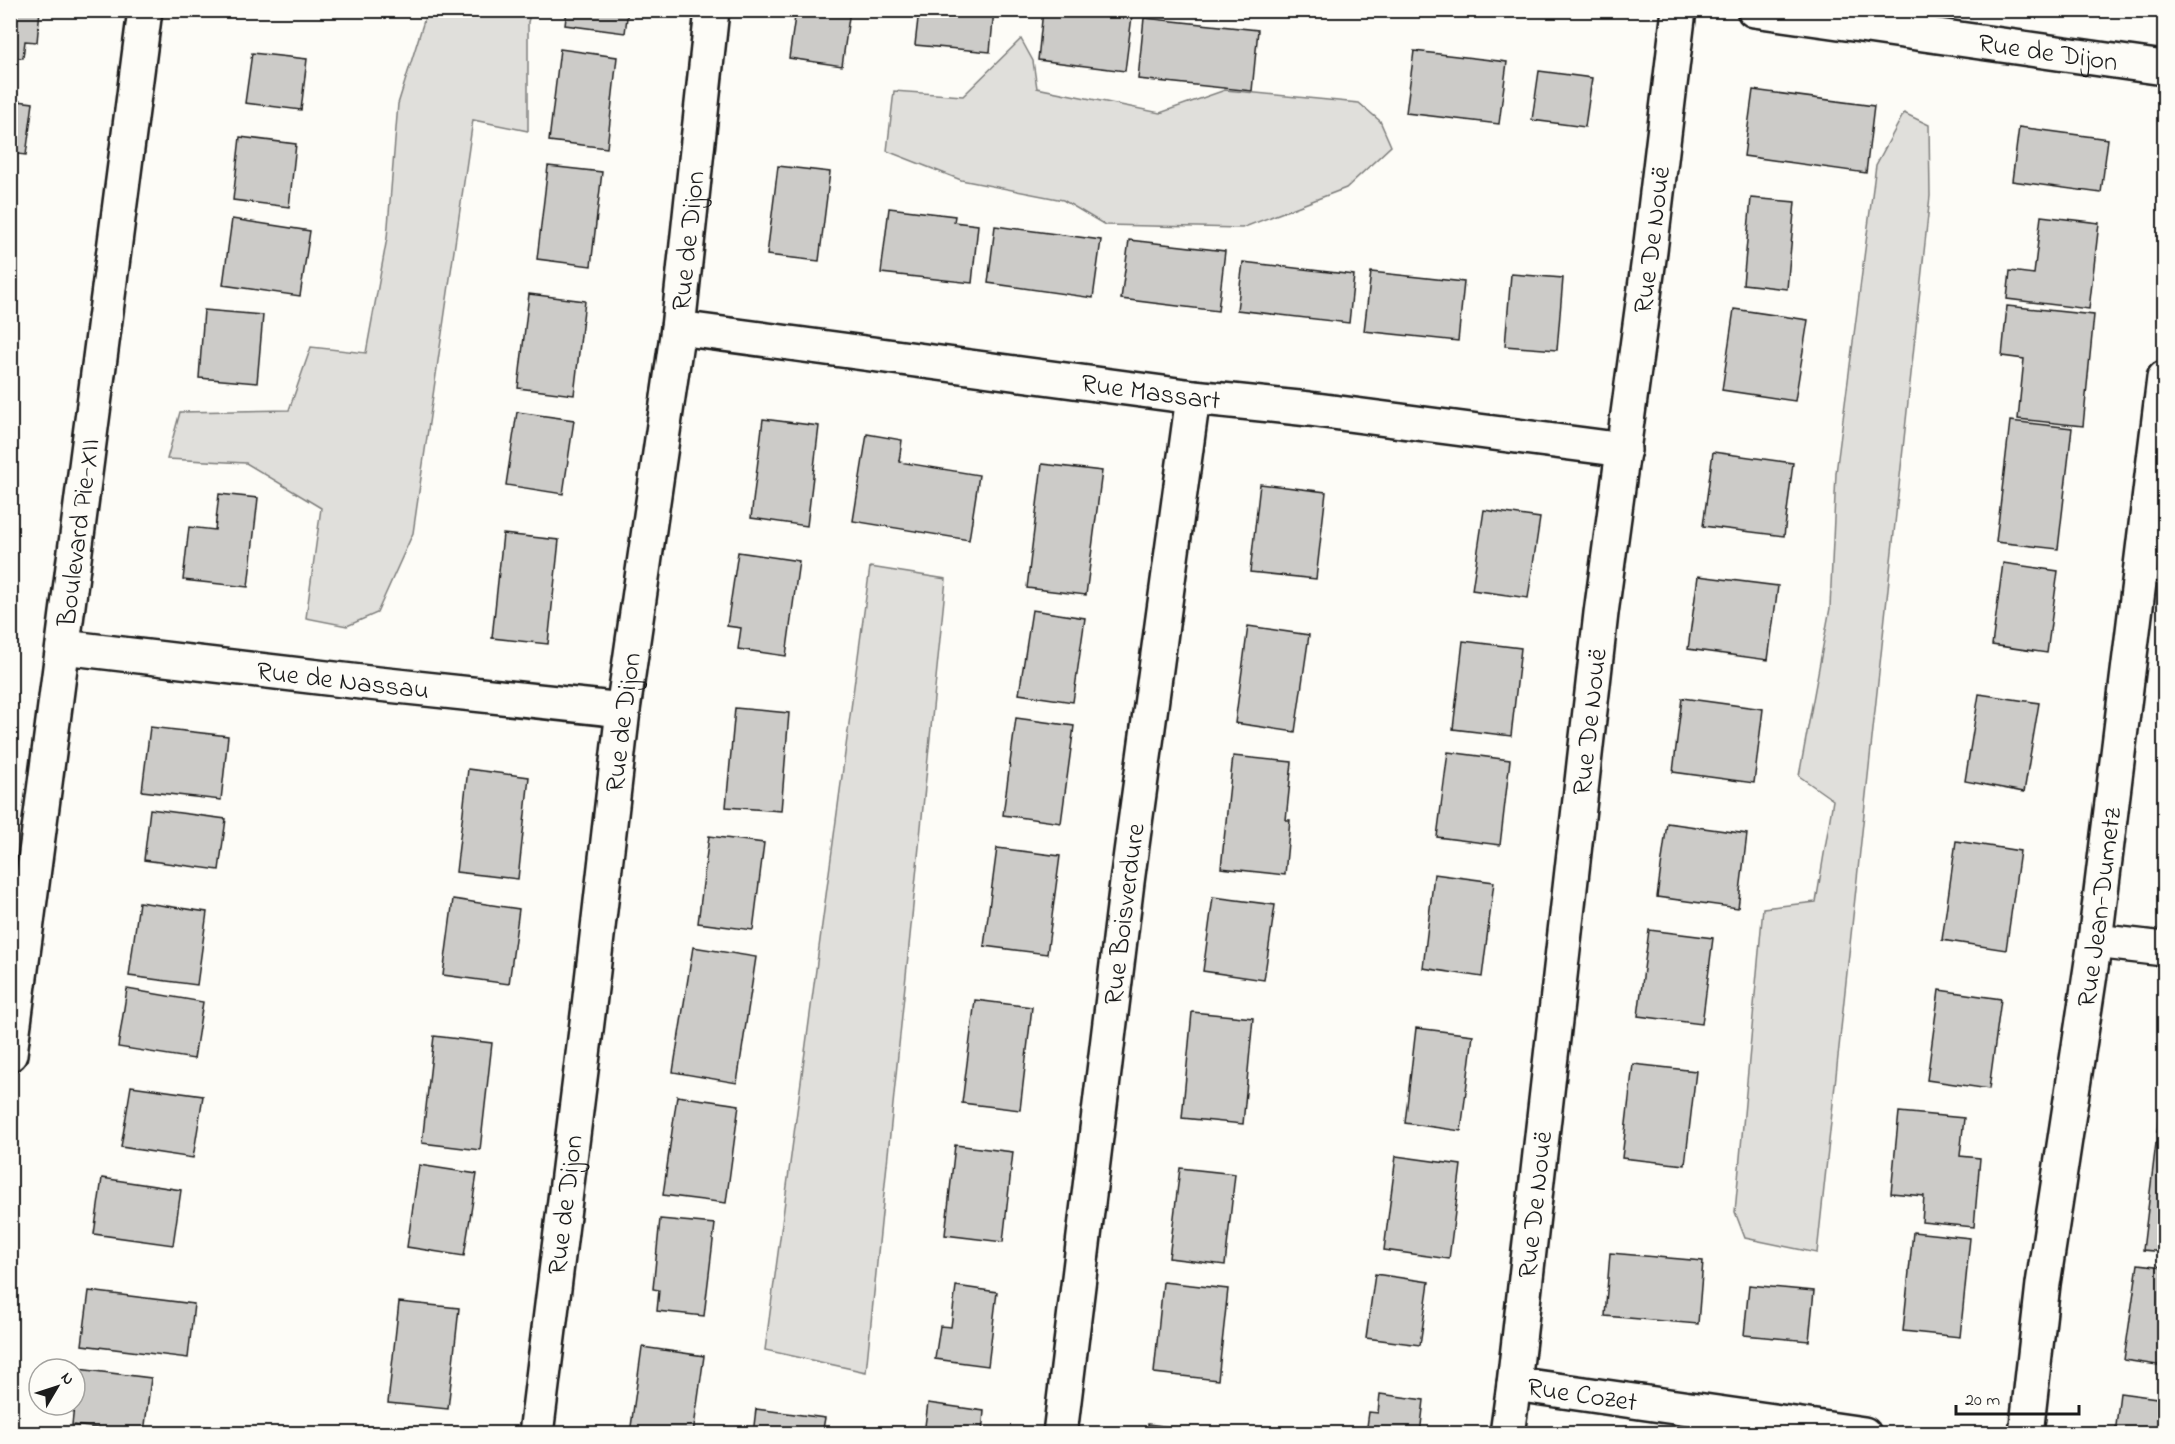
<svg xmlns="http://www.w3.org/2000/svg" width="2175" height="1444" font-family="'Indie Flower',sans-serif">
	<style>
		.green { fill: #e0dfdb; stroke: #7e7e7c; stroke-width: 1.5 }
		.building { fill: #cccbc8; stroke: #1c1c1c; stroke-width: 1.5 }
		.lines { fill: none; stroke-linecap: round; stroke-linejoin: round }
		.minor-casing { stroke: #1c1c1c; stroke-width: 38 }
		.minor { stroke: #fdfcf7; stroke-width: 33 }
		.labels { text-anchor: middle; stroke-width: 4.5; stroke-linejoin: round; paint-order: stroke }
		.street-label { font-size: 27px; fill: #1c1c1c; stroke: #fdfcf7 }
	</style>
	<rect width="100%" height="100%" fill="#fdfcf7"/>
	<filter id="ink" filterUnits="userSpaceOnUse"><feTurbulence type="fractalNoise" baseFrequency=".0167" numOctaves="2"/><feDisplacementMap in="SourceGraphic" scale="12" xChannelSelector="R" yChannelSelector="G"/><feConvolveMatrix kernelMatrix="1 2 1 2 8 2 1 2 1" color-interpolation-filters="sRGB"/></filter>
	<g filter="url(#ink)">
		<g class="green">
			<path d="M427 11H531L528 22V131L473 120 413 533 377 613 347 626 306 618 321 508 246 463 167 459 180 412 289 410 311 347 366 353 387 238 398 104Z"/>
			<path d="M1021 39 1033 61 1037 88 1160 113 1225 90 1359 103 1380 121 1391 146 1346 188 1242 228 1105 225 1063 200 961 180 887 151 894 91 963 96Z"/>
			<path d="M1904 113 1929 125 1930 196 1817 1253 1745 1238 1735 1212 1763 908 1816 902 1833 800 1799 776 1830 608 1836 473 1876 165Z"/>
			<path d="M870 567 946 579 866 1372 765 1350Z"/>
		</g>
		<g class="building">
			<path d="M10 10H40L37 42 25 41 23 58 10 57Z"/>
			<path d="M567 10H628L625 33 565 25Z"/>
			<path d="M796 10H850L842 66 789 58Z"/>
			<path d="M919 10H994L990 52 915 45Z"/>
			<path d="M1043 10H1089L1132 16 1125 71 1038 60Z"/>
			<path d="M1144 18 1258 30 1252 91 1138 79Z"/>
			<path d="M560 49 617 57 607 148 549 141Z"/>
			<path d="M1414 51 1507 62 1499 124 1406 113Z"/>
			<path d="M252 53 307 59 301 110 245 103Z"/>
			<path d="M1539 71 1592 78 1585 127 1532 120Z"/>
			<path d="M1753 90 1874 106 1866 173 1744 156Z"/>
			<path d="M10 100 33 103 26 155 10 153Z"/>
			<path d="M2019 127 2108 139 2101 193 2012 181Z"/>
			<path d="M240 137 296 144 289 207 233 200Z"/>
			<path d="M548 166 602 172 591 266 537 259Z"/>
			<path d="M778 166 830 172 819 261 767 255Z"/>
			<path d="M1751 198 1795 202 1787 289 1743 284Z"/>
			<path d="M10 203H16L10 248Z"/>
			<path d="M889 208 955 216 954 222 978 225 972 283 881 273Z"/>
			<path d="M2041 216 2099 223 2089 309 2007 299 2010 271 2034 274Z"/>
			<path d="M232 219 310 231 300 296 223 285Z"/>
			<path d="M995 226 1101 240 1093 298 988 283Z"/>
			<path d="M1129 240 1225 251 1218 311 1121 299Z"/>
			<path d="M1243 262 1354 275 1349 323 1237 310Z"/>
			<path d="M1371 272 1464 282 1458 341 1364 331Z"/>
			<path d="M1511 274 1563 278 1557 350 1505 346Z"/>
			<path d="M529 294 585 301 574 395 518 388Z"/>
			<path d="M2007 306 2094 315 2083 426 2018 419 2024 359 2002 356Z"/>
			<path d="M1734 309 1808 320 1795 401 1722 390Z"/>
			<path d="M204 310 263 315 257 383 199 378Z"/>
			<path d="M517 412 574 420 563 494 506 485Z"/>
			<path d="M763 419 819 426 807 526 751 518Z"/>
			<path d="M2010 421 2072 428 2058 549 1996 542Z"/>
			<path d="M867 434 902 440 899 462 979 475 969 540 853 521Z"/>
			<path d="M1713 452 1793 463 1784 536 1703 526Z"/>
			<path d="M1042 464 1102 471 1086 595 1027 588Z"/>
			<path d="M1260 484 1326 492 1316 579 1250 572Z"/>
			<path d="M219 494 258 498 248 587 183 580 189 527 215 530Z"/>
			<path d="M1484 510 1540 518 1528 598 1472 590Z"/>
			<path d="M503 534 559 540 548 644 492 638Z"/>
			<path d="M738 552 799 561 786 656 738 649 741 628 727 626Z"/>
			<path d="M2003 563 2058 571 2047 653 1992 645Z"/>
			<path d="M1698 576 1778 586 1768 660 1688 649Z"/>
			<path d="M1032 610 1085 618 1073 702 1019 694Z"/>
			<path d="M1248 626 1309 635 1295 732 1235 723Z"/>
			<path d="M1463 641 1521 648 1511 736 1453 729Z"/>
			<path d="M1979 694 2039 703 2024 792 1965 781Z"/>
			<path d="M1682 698 1763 709 1754 783 1673 772Z"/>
			<path d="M735 708 789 713 781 811 726 807Z"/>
			<path d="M1016 718 1074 726 1061 823 1003 815Z"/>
			<path d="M150 727 228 736 221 800 142 791Z"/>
			<path d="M1448 752 1510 760 1500 845 1437 837Z"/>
			<path d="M1233 756 1292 762 1286 820H1290L1285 875 1221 868Z"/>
			<path d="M468 769 529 777 518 879 456 872Z"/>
			<path d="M150 809 226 819 219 870 144 860Z"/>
			<path d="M1667 823 1747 834 1738 908 1657 897Z"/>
			<path d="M709 836 764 843 753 930 698 923Z"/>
			<path d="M1956 841 2020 851 2006 950 1942 940Z"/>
			<path d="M997 848 1060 856 1047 954 984 946Z"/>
			<path d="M1434 874 1494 882 1482 977 1423 968Z"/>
			<path d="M1213 897 1275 905 1264 980 1203 971Z"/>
			<path d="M453 899 519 909 509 984 443 975Z"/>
			<path d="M139 902 207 912 197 985 129 976Z"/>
			<path d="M1649 930 1713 938 1702 1024 1638 1016Z"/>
			<path d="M693 947 756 957 737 1083 673 1072Z"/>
			<path d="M127 989 203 1002 194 1059 118 1047Z"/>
			<path d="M1939 990 2001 999 1989 1089 1927 1080Z"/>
			<path d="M975 1000 1032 1007 1020 1110 962 1103Z"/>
			<path d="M1192 1012 1253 1018 1243 1124 1182 1118Z"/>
			<path d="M1416 1028 1473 1035 1461 1131 1405 1123Z"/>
			<path d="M434 1036 492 1043 480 1150 422 1143Z"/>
			<path d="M1633 1064 1696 1071 1685 1165 1622 1158Z"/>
			<path d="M2164 1075V1133L2157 1132Z"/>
			<path d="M131 1086 203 1096 193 1158 121 1147Z"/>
			<path d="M677 1096 739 1105 726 1203 663 1195Z"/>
			<path d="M1899 1112 1964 1118 1960 1156 1980 1158 1974 1227 1922 1222 1924 1196 1891 1193Z"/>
			<path d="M2156 1143 2164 1144V1252L2143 1250Z"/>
			<path d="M955 1145 1013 1152 1003 1242 945 1235Z"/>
			<path d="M1396 1156 1461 1165 1449 1259 1384 1250Z"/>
			<path d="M419 1165 477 1174 464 1256 407 1247Z"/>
			<path d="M1180 1168 1235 1174 1225 1265 1169 1258Z"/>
			<path d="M102 1178 181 1190 173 1245 94 1234Z"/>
			<path d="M660 1219 715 1224 704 1316 657 1311 659 1290 653 1289Z"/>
			<path d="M1913 1232 1970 1238 1960 1337 1903 1331Z"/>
			<path d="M1610 1253 1703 1261 1698 1324 1605 1316Z"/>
			<path d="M2138 1264 2164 1267V1366L2124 1360Z"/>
			<path d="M1375 1274 1429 1282 1420 1345 1366 1338Z"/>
			<path d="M1163 1282 1228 1289 1218 1380 1154 1373Z"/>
			<path d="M1749 1285 1814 1291 1809 1341 1744 1335Z"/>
			<path d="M956 1286 997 1292 988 1366 935 1359 940 1326 951 1327Z"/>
			<path d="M89 1291 194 1304 188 1358 82 1345Z"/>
			<path d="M399 1302 459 1308 448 1409 388 1403Z"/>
			<path d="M642 1347 704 1356 693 1434H630Z"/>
			<path d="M78 1369 151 1378 144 1433 72 1425Z"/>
			<path d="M2120 1393 2164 1399V1434H2115Z"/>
			<path d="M1380 1394 1424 1400 1420 1434H1366L1369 1412 1378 1413Z"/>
			<path d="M928 1403 984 1411 982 1434H924Z"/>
			<path d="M756 1409 825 1418 822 1434H753Z"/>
			<path d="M1148 1424 1210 1432 1209 1434H1147Z"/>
		</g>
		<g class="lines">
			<defs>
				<g id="minor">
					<path id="s1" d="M1754 10 2164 68"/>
					<path id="s2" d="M678 328 1193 397 1309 409 1624 450"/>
					<path id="s3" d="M63 647 369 683 623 710"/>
					<path d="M2095 941 2164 949"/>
					<path id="s4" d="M10 1054 145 10"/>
					<path id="s5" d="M1514 1384 1864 1434"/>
					<path id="s6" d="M536 1434 589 1006 623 710 678 328 712 10"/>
					<path id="s7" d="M1060 1434 1127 882 1193 397"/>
					<path id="s8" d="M1507 1434 1514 1384 1601 613 1650 251 1679 10"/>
					<path id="s9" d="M2026 1434 2043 1284 2095 941 2164 378"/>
				</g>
			</defs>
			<use href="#minor" class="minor-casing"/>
			<use href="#minor" class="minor"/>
		</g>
	</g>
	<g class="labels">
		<g class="street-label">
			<text dy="9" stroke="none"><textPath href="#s1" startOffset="297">Rue de Dijon</textPath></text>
			<text dy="9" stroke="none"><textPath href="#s8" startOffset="1203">Rue De Nouë</textPath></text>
			<text dy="9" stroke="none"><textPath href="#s6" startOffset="1203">Rue de Dijon</textPath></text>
			<text dy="9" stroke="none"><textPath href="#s2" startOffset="477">Rue Massart</textPath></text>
			<text dy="9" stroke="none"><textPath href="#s4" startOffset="526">Boulevard Pie-XII</textPath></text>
			<text dy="9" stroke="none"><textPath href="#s3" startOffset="282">Rue de Nassau</textPath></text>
			<text dy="9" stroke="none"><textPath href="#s8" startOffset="717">Rue De Nouë</textPath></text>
			<text dy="9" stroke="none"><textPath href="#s6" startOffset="717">Rue de Dijon</textPath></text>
			<text dy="9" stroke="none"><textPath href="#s9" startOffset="532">Rue Jean-Dumetz</textPath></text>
			<text dy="9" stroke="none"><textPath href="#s7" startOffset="524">Rue Boisverdure</textPath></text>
			<text dy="9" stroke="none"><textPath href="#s6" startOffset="231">Rue de Dijon</textPath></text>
			<text dy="9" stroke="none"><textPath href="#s8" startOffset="231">Rue De Nouë</textPath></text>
			<text dy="9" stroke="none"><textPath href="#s5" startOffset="69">Rue Cozet</textPath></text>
		</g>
	</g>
	<rect width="2175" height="1444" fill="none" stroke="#fdfcf7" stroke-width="36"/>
	<rect x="18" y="18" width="2139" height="1408" fill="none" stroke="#1c1c1c" stroke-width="2" filter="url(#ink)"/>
	<g transform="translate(57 1387) rotate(51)"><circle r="28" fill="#fdfcf7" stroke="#a3a29f" stroke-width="1.5"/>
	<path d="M0-4.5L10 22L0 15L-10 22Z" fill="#1c1c1c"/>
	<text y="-9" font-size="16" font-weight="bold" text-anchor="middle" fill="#1c1c1c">N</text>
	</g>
	<path d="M1956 1405v9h123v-9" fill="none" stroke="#1c1c1c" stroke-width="3"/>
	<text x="1965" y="1405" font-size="18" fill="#1c1c1c" stroke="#fdfcf7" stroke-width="4.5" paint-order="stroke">20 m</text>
</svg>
